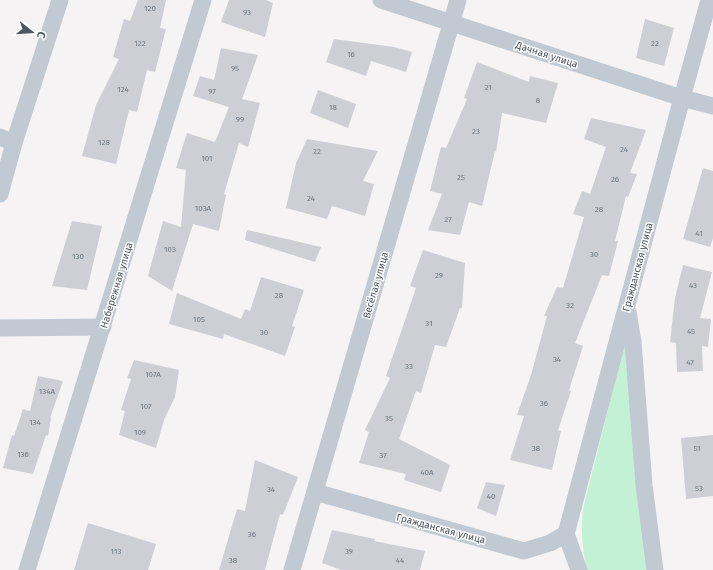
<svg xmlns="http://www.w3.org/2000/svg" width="713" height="570" font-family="'Fira Sans',sans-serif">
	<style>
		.green { fill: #c3f1d5 }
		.building { fill: #cdcfd5 }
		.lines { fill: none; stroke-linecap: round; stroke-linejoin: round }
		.minor { stroke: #c1cad2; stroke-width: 17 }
		.labels { text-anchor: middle; stroke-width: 3; stroke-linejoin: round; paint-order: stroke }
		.number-label { font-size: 8px; fill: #6b747e }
		.street-label { font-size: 10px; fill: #4a5661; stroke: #fff }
	</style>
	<rect width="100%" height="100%" fill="#f5f3f3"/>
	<path class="green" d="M626 338 648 570H587C582 549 580 526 584 505Z"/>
	<g class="building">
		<path d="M138 0H166L160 28 166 29 155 72 147 70 137 112 129 110 116 164 82 156 96 105 119 59 113 57 124 19 130 21Z"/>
		<path d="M229 0H266L273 3 265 37 221 22Z"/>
		<path d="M645 19 674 28 664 66 636 58Z"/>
		<path d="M334 39 394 47 412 52 406 72 371 61 366 76 326 62Z"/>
		<path d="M221 48 258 55 242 99 260 103 248 147 239 143 224 194 226 195 219 231 193 224 172 291 148 276 163 221 181 227 186 170 176 168 187 133 215 142 229 107 193 96 200 76 214 80Z"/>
		<path d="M477 62 529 82 530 76 558 83 546 123 502 113 496 152 495 151 482 206 469 202 460 235 428 230 442 194 430 191 441 147 446 148 467 99 464 98Z"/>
		<path d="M318 90 356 104 348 128 310 113Z"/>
		<path d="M591 118 646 130 630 173 637 174 628 197 626 196 615 241H618L609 276 602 275 575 343 583 346 569 390 571 391 558 430 561 431 552 470 510 460 524 416 517 415 531 375 547 316H544L557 287 563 288 584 217 573 214 582 191 590 194 606 147 584 139Z"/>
		<path d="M307 139 378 151 363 181 374 184 365 216 332 206 327 219 286 208 296 163Z"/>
		<path d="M703 168 713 171V238L710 247 683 239Z"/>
		<path d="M72 221 102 226 87 290 52 286Z"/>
		<path d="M247 230 321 247 315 262 245 240Z"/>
		<path d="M423 250 465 263 462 308H460L446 347 435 345 421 393 416 391 399 439 450 465 441 492 404 480 406 474 359 463 369 432 365 430 390 378 386 376 416 288 410 286Z"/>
		<path d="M683 265 712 272 700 318 711 319 708 347 702 346 703 371 677 372 676 343 670 342 675 298Z"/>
		<path d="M261 277 304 290 292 326 295 327 285 356 224 334 223 339 169 324 177 293 241 319 245 309 250 311Z"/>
		<path d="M134 360 179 370 175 397 164 420 156 448 119 435 125 411 121 410 131 379 127 378Z"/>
		<path d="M38 376 63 381 50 418H51L48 436 46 435 33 474 3 468 12 435 14 436 23 409 30 411Z"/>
		<path d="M713 435V496L686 499 681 438Z"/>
		<path d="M255 460 298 477 283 515 280 514 265 570H219L237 509 245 511Z"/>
		<path d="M486 482 505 485 496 516 477 508Z"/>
		<path d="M88 523 156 544 148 570H74Z"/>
		<path d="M332 530 375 539 374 541 425 551 420 570H341L322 563Z"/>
	</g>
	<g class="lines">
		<g class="minor">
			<path d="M381 0 682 98 713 106"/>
			<path d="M0 137 14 143"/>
			<path d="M0 194 14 143 60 0"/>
			<path d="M628 312 633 342 644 485 655 570"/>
			<path d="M0 328 103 327"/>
			<path d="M315 492 524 551 550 543 566 534"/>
			<path d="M27 570 203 0"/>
			<path d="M292 570 458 0"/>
			<path d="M579 570 566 534 682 98 709 0"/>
		</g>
	</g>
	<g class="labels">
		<g class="number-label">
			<text x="150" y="11">120</text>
			<text x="247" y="15">93</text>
			<text x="140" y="46">122</text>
			<text x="655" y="46">22</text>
			<text x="351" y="57">16</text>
			<text x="235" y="71">95</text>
			<text x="488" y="90">21</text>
			<text x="123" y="92">124</text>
			<text x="212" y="94">97</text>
			<text x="538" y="103">8</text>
			<text x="333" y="110">18</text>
			<text x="240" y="122">99</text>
			<text x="476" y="134">23</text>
			<text x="104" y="145">128</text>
			<text x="624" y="152">24</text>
			<text x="317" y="154">22</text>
			<text x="207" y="161">101</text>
			<text x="461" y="180">25</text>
			<text x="615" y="182">26</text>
			<text x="311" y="201">24</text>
			<text x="203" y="211">103А</text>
			<text x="599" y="212">28</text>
			<text x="448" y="222">27</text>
			<text x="699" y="236">41</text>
			<text x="170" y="252">103</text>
			<text x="594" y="257">30</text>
			<text x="78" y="259">130</text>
			<text x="439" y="278">29</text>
			<text x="693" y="288">43</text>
			<text x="279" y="298">28</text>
			<text x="570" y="308">32</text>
			<text x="199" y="322">105</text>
			<text x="429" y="326">31</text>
			<text x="691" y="334">45</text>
			<text x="264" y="335">30</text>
			<text x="557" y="362">34</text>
			<text x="690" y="365">47</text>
			<text x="409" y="369">33</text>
			<text x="153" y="377">107А</text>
			<text x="47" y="394">134А</text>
			<text x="544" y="406">36</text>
			<text x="146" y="409">107</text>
			<text x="389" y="421">35</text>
			<text x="35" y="425">134</text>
			<text x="140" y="435">109</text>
			<text x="536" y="451">38</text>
			<text x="697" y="451">51</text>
			<text x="23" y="457">136</text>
			<text x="383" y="458">37</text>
			<text x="427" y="475">40А</text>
			<text x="699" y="491">53</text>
			<text x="271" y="492">34</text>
			<text x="491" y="499">40</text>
			<text x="252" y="537">36</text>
			<text x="116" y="554">113</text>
			<text x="349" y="554">39</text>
			<text x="233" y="563">38</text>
			<text x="400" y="563">44</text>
		</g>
		<g class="street-label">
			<text transform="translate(547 54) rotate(18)" y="4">Дачная улица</text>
			<text transform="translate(637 267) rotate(-75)" y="4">Гражданская улица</text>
			<text transform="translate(116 285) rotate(-73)" y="4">Набережная улица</text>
			<text transform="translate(375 285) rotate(-74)" y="4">Весёлая улица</text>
			<text transform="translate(441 528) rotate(15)" y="4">Гражданская улица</text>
		</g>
	</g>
	<g transform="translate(32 32) rotate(107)" stroke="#ffffff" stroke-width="3" paint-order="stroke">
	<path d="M0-3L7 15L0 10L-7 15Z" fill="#4a5661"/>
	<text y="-6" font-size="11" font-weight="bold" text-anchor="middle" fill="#4a5661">С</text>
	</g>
</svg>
